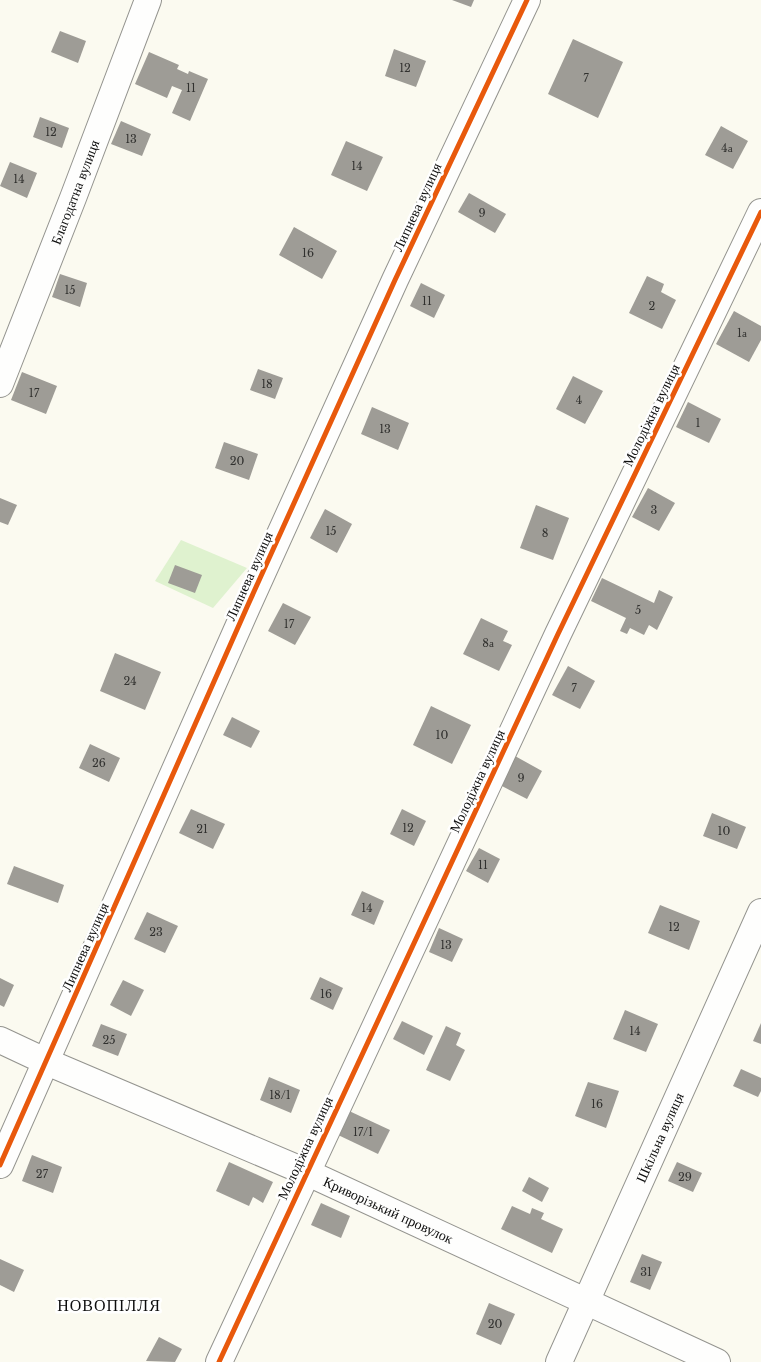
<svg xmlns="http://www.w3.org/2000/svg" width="761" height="1362" font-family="'Libre Baskerville',serif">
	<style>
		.green { fill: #dff2cf }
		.building { fill: #9e9c96 }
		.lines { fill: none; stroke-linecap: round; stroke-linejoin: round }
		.street-casing { stroke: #94948f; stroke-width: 28 }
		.street { stroke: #fefefd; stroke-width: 26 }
		.cycleway-casing { stroke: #fff; stroke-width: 8 }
		.cycleway { stroke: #e8590c; stroke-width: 5 }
		.labels { text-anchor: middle; stroke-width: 5; stroke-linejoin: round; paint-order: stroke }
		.number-label { font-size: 11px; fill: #31312f }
		.street-label { font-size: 14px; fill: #0d0d0d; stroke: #fff }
		.quarter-label { font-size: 16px; letter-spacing: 1px; fill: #0d0d0d; stroke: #fff }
	</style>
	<rect width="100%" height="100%" fill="#fbfaf0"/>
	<path class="green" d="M181 540 247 568 213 608 155 581Z"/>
	<g class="building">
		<path d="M452 0H474L471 7Z"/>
		<path d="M60 31 86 41 78 63 51 52Z"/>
		<path d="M573 39 623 62 598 118 548 94Z"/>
		<path d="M394 49 426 61 416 87 385 76Z"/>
		<path d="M149 52 179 65 177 69 188 74 189 71 208 79 190 121 172 113 182 90 172 86 167 98 135 84Z"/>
		<path d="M40 117 69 128 62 148 33 137Z"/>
		<path d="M121 121 151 134 142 156 111 144Z"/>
		<path d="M721 126 748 141 733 169 705 155Z"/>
		<path d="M346 141 383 157 367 191 331 175Z"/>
		<path d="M10 162 37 173 27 198 0 186Z"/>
		<path d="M469 193 506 214 495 233 458 212Z"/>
		<path d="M294 227 337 251 322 279 279 255Z"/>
		<path d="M60 274 87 283 80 307 52 297Z"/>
		<path d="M647 276 664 284 661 292 676 300 662 329 629 313Z"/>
		<path d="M421 283 445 295 434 318 410 306Z"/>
		<path d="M734 311 761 326V340L749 362 716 344Z"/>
		<path d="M258 369 283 378 275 399 250 390Z"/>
		<path d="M22 372 57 386 46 414 11 400Z"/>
		<path d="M573 376 603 391 585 424 556 409Z"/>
		<path d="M688 402 721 419 709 443 676 427Z"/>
		<path d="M372 407 409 423 398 450 361 434Z"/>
		<path d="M224 442 258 454 249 480 215 468Z"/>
		<path d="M648 488 675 503 659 531 632 517Z"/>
		<path d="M0 498 17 505 8 525 0 522Z"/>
		<path d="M536 505 569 518 553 560 520 548Z"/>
		<path d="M325 509 352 524 337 553 310 538Z"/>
		<path d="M175 565 202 575 195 593 168 583Z"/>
		<path d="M602 578 654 603 659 590 673 597 657 630 649 625 644 635 630 628 627 634 620 631 626 618 591 601Z"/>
		<path d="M283 603 311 617 295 645 268 631Z"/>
		<path d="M481 618 508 631 503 641 512 645 499 671 463 654Z"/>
		<path d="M115 653 161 672 145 710 100 691Z"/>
		<path d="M568 666 595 681 580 709 552 695Z"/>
		<path d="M431 706 471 725 452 764 413 745Z"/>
		<path d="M232 717 260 731 251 748 223 735Z"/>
		<path d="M90 744 120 758 109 782 79 768Z"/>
		<path d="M515 756 542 771 527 799 500 785Z"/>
		<path d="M191 809 225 824 213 849 179 833Z"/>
		<path d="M402 809 426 821 414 846 390 834Z"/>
		<path d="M712 813 746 827 737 849 703 836Z"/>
		<path d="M479 848 500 859 488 883 466 871Z"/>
		<path d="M14 866 64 885 58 903 7 884Z"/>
		<path d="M362 891 384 901 374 925 351 915Z"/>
		<path d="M660 905 700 921 689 950 648 933Z"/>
		<path d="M147 912 178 926 165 953 134 939Z"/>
		<path d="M439 928 463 939 452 962 429 952Z"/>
		<path d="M320 977 343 988 333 1010 310 999Z"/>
		<path d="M0 978 14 985 4 1007 0 1005Z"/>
		<path d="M123 980 144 990 131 1016 110 1005Z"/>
		<path d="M625 1010 658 1024 646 1052 613 1039Z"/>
		<path d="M402 1021 433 1036 424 1055 393 1039Z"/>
		<path d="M761 1023V1044L753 1041Z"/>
		<path d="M101 1024 127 1034 118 1056 92 1046Z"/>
		<path d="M446 1026 461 1033 456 1045 465 1050 450 1081 426 1070Z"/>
		<path d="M741 1069 761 1078V1091L758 1097 733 1086Z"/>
		<path d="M269 1077 300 1090 291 1113 260 1100Z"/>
		<path d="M588 1082 619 1091 606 1128 575 1116Z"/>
		<path d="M347 1110 390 1130 378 1154 336 1134Z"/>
		<path d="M32 1155 62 1167 53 1193 22 1181Z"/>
		<path d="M229 1162 273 1182 263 1203 253 1197 249 1206 216 1191Z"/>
		<path d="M677 1162 702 1173 693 1192 668 1181Z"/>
		<path d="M529 1177 549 1188 542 1202 522 1191Z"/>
		<path d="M321 1203 350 1216 341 1238 311 1225Z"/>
		<path d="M512 1206 530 1214 532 1208 544 1213 541 1219 563 1229 552 1253 501 1229Z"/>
		<path d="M642 1254 662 1262 650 1290 630 1282Z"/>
		<path d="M0 1259 24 1270 14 1292 0 1285Z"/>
		<path d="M489 1303 515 1314 501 1345 476 1334Z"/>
		<path d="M159 1337 182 1349 175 1362 146 1361Z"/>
	</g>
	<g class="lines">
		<defs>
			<g id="street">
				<path id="s1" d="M0 384 73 198 148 0"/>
				<path id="s2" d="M0 1040 47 1062 306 1172 717 1362"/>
				<path d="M0 1165 247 607 395 280 527 0"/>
				<path d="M219 1362 558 634 761 212"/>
				<path id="s3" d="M559 1362 761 912"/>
			</g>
		</defs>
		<use href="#street" class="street-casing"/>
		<use href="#street" class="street"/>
		<defs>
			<g id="cycleway">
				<path d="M0 1165 247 607 395 280 527 0"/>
				<path d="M219 1362 558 634 761 212"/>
			</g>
		</defs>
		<use href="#cycleway" class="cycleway-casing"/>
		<use href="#cycleway" class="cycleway"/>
	</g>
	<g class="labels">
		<g class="number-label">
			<text x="405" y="72">12</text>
			<text x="586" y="82">7</text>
			<text x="191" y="92">11</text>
			<text x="51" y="136">12</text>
			<text x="131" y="143">13</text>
			<text x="727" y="152">4а</text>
			<text x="357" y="170">14</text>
			<text x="19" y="183">14</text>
			<text x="482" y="217">9</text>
			<text x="308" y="257">16</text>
			<text x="70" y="294">15</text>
			<text x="427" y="305">11</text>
			<text x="652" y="310">2</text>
			<text x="742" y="337">1а</text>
			<text x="267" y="388">18</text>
			<text x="34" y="397">17</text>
			<text x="579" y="404">4</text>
			<text x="698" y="427">1</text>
			<text x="385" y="433">13</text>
			<text x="237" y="465">20</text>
			<text x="654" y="514">3</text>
			<text x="331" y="535">15</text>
			<text x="545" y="537">8</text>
			<text x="638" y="614">5</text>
			<text x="289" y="628">17</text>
			<text x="488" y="647">8а</text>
			<text x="130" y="685">24</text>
			<text x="574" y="692">7</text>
			<text x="442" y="739">10</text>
			<text x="99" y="767">26</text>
			<text x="521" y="782">9</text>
			<text x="408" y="832">12</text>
			<text x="202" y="833">21</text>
			<text x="724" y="835">10</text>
			<text x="483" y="869">11</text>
			<text x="367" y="912">14</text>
			<text x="674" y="931">12</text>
			<text x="156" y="936">23</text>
			<text x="446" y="949">13</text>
			<text x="326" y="998">16</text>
			<text x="635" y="1035">14</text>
			<text x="109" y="1044">25</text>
			<text x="280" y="1099">18/1</text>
			<text x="597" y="1108">16</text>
			<text x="363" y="1136">17/1</text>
			<text x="42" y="1178">27</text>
			<text x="685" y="1181">29</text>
			<text x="646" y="1276">31</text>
			<text x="495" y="1328">20</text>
		</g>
		<g class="street-label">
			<text dy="5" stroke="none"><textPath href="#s1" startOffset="206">Благодатна вулиця</textPath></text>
			<text transform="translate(417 207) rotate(-65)" y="5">Липнева вулиця</text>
			<text transform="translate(651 415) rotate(-64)" y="5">Молодіжна вулиця</text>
			<text transform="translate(249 576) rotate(-66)" y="5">Липнева вулиця</text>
			<text transform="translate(477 781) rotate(-65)" y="5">Молодіжна вулиця</text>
			<text transform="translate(85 947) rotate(-66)" y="5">Липнева вулиця</text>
			<text dy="5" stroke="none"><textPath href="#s3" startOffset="246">Шкільна вулиця</textPath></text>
			<text transform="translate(305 1148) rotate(-65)" y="5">Молодіжна вулиця</text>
			<text dy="5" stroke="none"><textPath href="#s2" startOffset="424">Криворізький провулок</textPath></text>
		</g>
		<g class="quarter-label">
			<text x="109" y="1311">НОВОПІЛЛЯ</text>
		</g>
	</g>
</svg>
